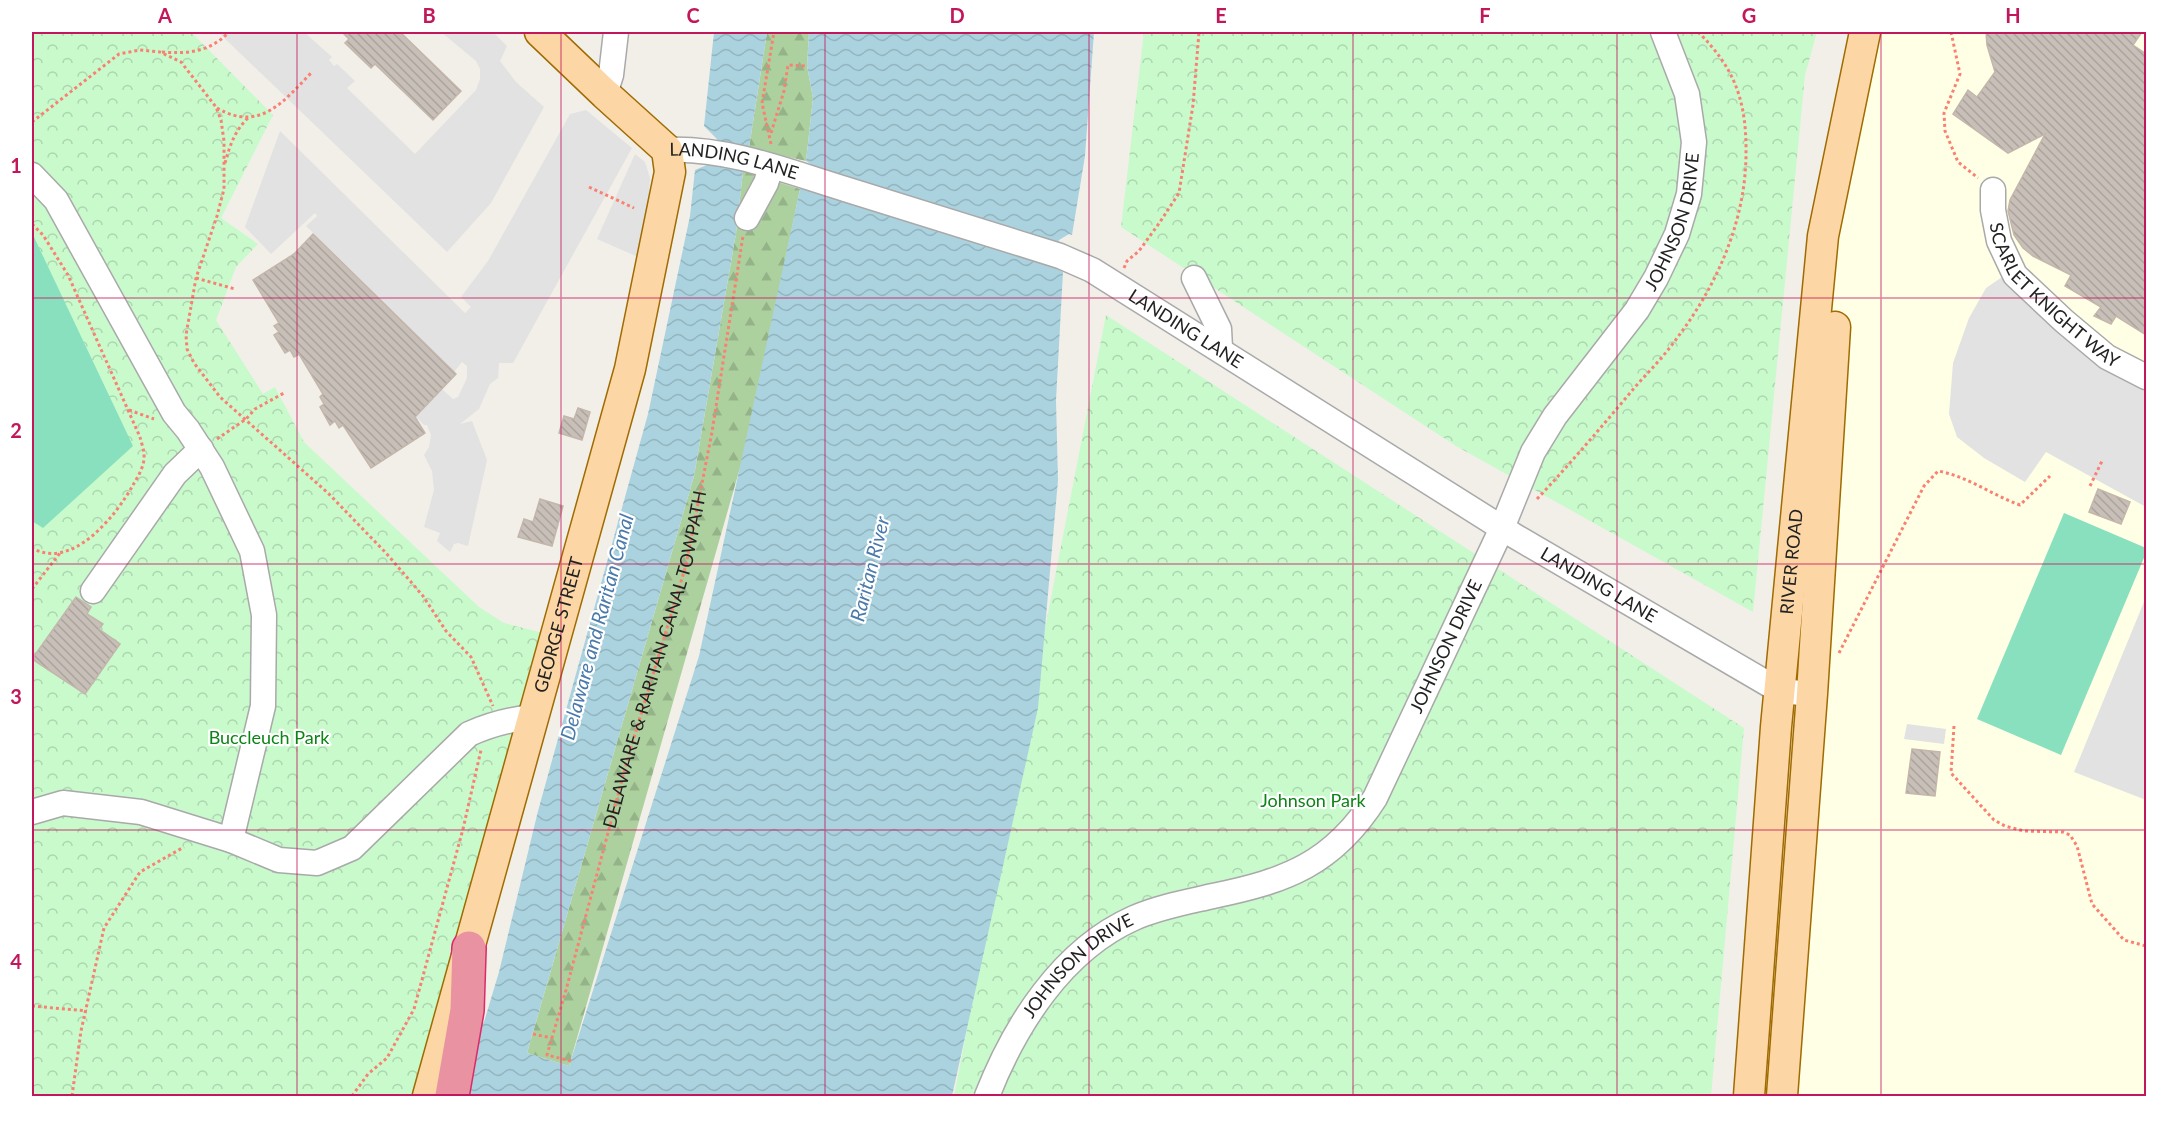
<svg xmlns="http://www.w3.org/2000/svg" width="2178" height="1128" font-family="Lato,sans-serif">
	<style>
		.education { fill: #ffffe5 }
		.forest { fill: url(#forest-firs) }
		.park { fill: url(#park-crowns) }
		.pitch { fill: #88e0be }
		.parking { fill: #e2e2e2 }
		.water { fill: url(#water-waves) }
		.building { fill: url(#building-back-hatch); stroke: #c4b6ab; stroke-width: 1.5 }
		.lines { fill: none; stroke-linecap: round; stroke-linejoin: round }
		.minor-casing { stroke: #a9a9a9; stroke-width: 27 }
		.major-casing { stroke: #a06b00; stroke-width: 33 }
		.highway-casing { stroke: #dc2a67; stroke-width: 36 }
		.path { stroke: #fa8072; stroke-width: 3; stroke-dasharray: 3 3; stroke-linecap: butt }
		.minor { stroke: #fff; stroke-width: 24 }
		.major { stroke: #fcd6a4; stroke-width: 30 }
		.highway { stroke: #e892a2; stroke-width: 33 }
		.grid { fill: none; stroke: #c2185b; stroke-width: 1.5; stroke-opacity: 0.55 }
		.labels { text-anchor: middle; stroke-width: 4.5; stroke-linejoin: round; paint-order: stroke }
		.street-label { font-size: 18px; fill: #222; stroke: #fff }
		.park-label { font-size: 18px; fill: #0c8416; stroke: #fff }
		.water-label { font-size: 20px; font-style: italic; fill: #4a7aab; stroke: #fff }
		.neatline { fill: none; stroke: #c2185b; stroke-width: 2 }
		.grid-label { font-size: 20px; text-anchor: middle; font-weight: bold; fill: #c2185b }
	</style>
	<defs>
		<pattern id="forest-firs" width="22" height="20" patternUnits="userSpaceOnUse" patternTransform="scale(1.5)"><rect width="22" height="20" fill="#add19e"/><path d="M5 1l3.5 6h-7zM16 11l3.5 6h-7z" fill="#95b388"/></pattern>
		<pattern id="park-crowns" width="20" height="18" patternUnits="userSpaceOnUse" patternTransform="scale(1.5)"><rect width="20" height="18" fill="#c8facc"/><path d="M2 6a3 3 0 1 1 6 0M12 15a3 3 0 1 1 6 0" fill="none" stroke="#acd6af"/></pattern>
		<pattern id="water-waves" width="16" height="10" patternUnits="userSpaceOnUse" patternTransform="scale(1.5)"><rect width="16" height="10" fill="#aad3df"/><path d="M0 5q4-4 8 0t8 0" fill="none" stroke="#92b5bf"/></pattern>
		<pattern id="building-back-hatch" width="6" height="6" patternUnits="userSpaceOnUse" patternTransform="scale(1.5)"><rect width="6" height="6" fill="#c7bfb8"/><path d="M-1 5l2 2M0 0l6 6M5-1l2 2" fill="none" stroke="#aba49e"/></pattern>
	</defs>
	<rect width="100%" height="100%" fill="#f2efe9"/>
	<path class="education" d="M1865 32H2146V1096H1794L1824 743 1780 691 1809 396Z"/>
	<g class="forest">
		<path d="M767 32H809L807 66 813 98 806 161 749 148Z"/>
		<path d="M743 171 800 189 748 440 569 1066 527 1053 694 476 736 233Z"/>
	</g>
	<g class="park">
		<path d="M32 32H191L273 115 221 218 258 244 236 267 216 320 263 394 275 387 304 442 479 607 504 623 547 634 416 1096H32Z"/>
		<path d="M1144 32H1817L1805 75 1753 612 1456 446 1121 227Z"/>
		<path d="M1106 315 1744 728 1711 1096H954Z"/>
	</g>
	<g class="pitch">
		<path d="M32 235H33L133 446 43 528 32 521Z"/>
		<path d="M2064 513 2146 548V553L2061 755 1977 719Z"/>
	</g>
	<g class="parking">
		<path d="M218 32H304L332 57 329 60 334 66 337 64 355 81 347 88 415 154 476 90 480 79V69L476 61 441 32H493L507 46 500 61 516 82 544 107 491 203 447 252Z"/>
		<path d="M586 110 632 148 513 363H499L498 378 490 384 479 409 460 424 472 421 487 460 468 546 458 543 454 544 450 552 437 541 440 533 424 527 434 490 432 471 424 455 429 447 431 435 427 425H424L415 416 442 389 453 399 458 397 467 378V366L462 362 454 372 306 226 317 216 315 213 271 254 245 227 280 131 465 313 471 307 461 297 488 261 570 114Z"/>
		<path d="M635 154 645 162 650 178 648 209 638 257 597 239Z"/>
		<path d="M2008 273 2045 318 2081 352 2114 372 2146 388V507L2046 452 2025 482 1984 458 1957 437 1949 414 1953 363 1969 318 1986 288Z"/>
		<path d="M2146 597V800L2074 772Z"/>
		<path d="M1907 724 1946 729 1944 744 1904 739Z"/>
	</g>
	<path class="water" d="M714 32H767L749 148 743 171 736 233 694 476 527 1053 569 1066 699 656 800 189 811 185 815 167 806 161 813 98 807 66 809 32H1094L1085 156 1072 235 1069 234 1059 240 1053 266 1063 272 1056 400 1058 480 1038 708 952 1096H462L475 1029 484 1022 499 972 538 811 648 414 690 216 695 170 714 162 717 139 704 126Z"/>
	<g class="building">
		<path d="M342 32H400L461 91 433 120 375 64 371 68 345 43 349 39Z"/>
		<path d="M1986 32H2142L2133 45 2146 54V335L2116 316 2111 324 2094 316 2101 307 2065 286 2071 275 2033 256 2023 248 2014 235 2008 211 2010 200 2045 134 2008 153 1953 114 1968 90 1977 97 1995 72 1987 45Z"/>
		<path d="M313 234 456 374 415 417 425 433 371 468 343 425 339 428 335 421 330 425 320 407 324 404 320 397 323 394 299 354 294 357 290 350 285 353 274 335 279 332 274 326 279 323 253 280 294 254Z"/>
		<path d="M578 408 590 412 582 440 559 433 564 416 574 419Z"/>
		<path d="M2098 489 2130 502 2121 524 2089 512Z"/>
		<path d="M540 499 563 506 552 546 518 537 524 519 533 522Z"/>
		<path d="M76 597 91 607 87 614 103 624 99 629 120 644 85 694 32 659Z"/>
		<path d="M1912 749 1940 752 1935 796 1906 793Z"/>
	</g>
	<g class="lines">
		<defs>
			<g id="minor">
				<path d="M605 94 611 75 616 32"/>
				<path id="s2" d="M667 150C727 147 789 172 845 189 917 212 989 234 1060 256L1092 270 1513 535 1780 691 1812 694"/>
				<path d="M32 175 56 200 174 413 188 430 212 467 252 551 264 615 263 706 231 840"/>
				<path id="s3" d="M1993 190V210L1999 241 2015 275 2064 321 2107 357 2146 377"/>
				<path d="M747 218 766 183 771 167"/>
				<path d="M1194 278 1219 329 1220 348"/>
				<path d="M93 591 175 474 201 449"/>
				<path d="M32 812 63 803 141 812 231 840 279 860 317 863 352 848 469 734C491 724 510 719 534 717"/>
				<path id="s4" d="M987 1096C1015 1025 1062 950 1134 918 1159 907 1187 902 1213 896 1286 881 1333 864 1375 798L1502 528 1533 452 1555 416 1637 310 1656 278 1677 234 1689 194 1694 142 1687 94 1663 32"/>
			</g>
			<g id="major">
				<path id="s5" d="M428 1096 630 369 670 172 667 150 605 94 540 32"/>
				<path id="s6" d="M1749 1096 1776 727 1823 236 1865 32"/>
				<path d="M1782 1096 1812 694 1835 327"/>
			</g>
			<path id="highway" d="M452 1096 467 1010 469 948"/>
		</defs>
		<use href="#minor" class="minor-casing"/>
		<use href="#major" class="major-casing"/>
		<use href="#highway" class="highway-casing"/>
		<g class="path">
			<path d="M1951 32 1960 74 1944 113 1945 131 1958 162 1978 178"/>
			<path d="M162 52C188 54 210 52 229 32"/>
			<path d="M217 108C260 133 284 101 312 72"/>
			<path d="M32 122 119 54 140 50 160 52 181 62 216 107 221 120 224 141V189L217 216 196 278 186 335 187 349 194 363 220 397 328 493 386 553 423 596 446 631 471 657 493 706"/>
			<path d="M771 133 784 91 788 65 807 66"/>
			<path d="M771 144 762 103 774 32"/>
			<path d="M225 163C230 145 235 130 249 117"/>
			<path d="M589 187 634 208"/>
			<path d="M32 224 43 235 68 275 140 437C141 442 144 449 144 455 145 465 138 477 133 485 116 516 72 571 32 548"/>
			<path d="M1124 268 1127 261 1139 251 1160 222 1179 193 1193 105 1199 32"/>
			<path d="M196 278 235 289"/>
			<path d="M129 410 154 419"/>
			<path d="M217 439 246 419 255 409 284 393"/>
			<path d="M2090 486 2103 459"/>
			<path d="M1537 499C1569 465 1599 430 1630 393 1645 375 1663 358 1677 338 1718 284 1747 218 1746 149 1746 100 1734 67 1698 32"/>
			<path d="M32 589 60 553"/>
			<path d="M1839 653 1924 486 1938 471C1967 476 1992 495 2020 505L2050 476"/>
			<path d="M1954 726 1951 773 1994 820 2005 826 2024 831 2063 832 2070 835 2077 846 2092 904 2124 940 2146 946"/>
			<path d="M32 1006 87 1011"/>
			<path d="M533 1034 552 1038"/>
			<path id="s1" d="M571 1061 547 1055 566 990 629 754 686 565 712 432 743 236"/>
			<path d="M72 1096 81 1031 104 928 140 872 184 847"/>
			<path d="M352 1096 368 1074 387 1058 414 1009 463 829 481 750"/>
		</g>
		<use href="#minor" class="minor"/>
		<use href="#major" class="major"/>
		<use href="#highway" class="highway"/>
	</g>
	<path class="grid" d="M297 32V1096M561 32V1096M825 32V1096M1089 32V1096M1353 32V1096M1617 32V1096M1881 32V1096M32 298H2146M32 564H2146M32 830H2146"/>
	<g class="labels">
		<g class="street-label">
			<text dy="6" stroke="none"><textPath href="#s2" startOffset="68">LANDING LANE</textPath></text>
			<text dy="6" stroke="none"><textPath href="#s4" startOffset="1168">JOHNSON DRIVE</textPath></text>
			<text dy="6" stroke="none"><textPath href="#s3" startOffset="129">SCARLET KNIGHT WAY</textPath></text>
			<text dy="6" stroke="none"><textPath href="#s2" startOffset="554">LANDING LANE</textPath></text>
			<text dy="6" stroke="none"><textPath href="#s6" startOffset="536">RIVER ROAD</textPath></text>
			<text dy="6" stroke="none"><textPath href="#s2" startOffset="1040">LANDING LANE</textPath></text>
			<text dy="6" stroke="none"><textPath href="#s5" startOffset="489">GEORGE STREET</textPath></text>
			<text dy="6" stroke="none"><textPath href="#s4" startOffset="682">JOHNSON DRIVE</textPath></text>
			<text dy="6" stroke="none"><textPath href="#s1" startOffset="435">DELAWARE &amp; RARITAN CANAL TOWPATH</textPath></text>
			<text dy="6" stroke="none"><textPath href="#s4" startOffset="162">JOHNSON DRIVE</textPath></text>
		</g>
		<g class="park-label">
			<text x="269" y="744">Buccleuch Park</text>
			<text x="1313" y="807">Johnson Park</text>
		</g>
		<g class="water-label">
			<text transform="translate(870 569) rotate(-76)" y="7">Raritan River</text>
			<text transform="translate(597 627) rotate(-75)" y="7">Delaware and Raritan Canal</text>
		</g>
	</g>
	<rect width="2178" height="1128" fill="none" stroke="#ffffff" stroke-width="66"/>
	<rect x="33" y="33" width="2112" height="1062" class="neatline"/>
	<g class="grid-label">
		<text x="165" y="23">A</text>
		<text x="429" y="23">B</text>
		<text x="693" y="23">C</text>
		<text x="957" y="23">D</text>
		<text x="1221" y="23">E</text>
		<text x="1485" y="23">F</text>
		<text x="1749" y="23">G</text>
		<text x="2013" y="23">H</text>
		<text x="16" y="173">1</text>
		<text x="16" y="438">2</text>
		<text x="16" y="704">3</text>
		<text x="16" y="969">4</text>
	</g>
</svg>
